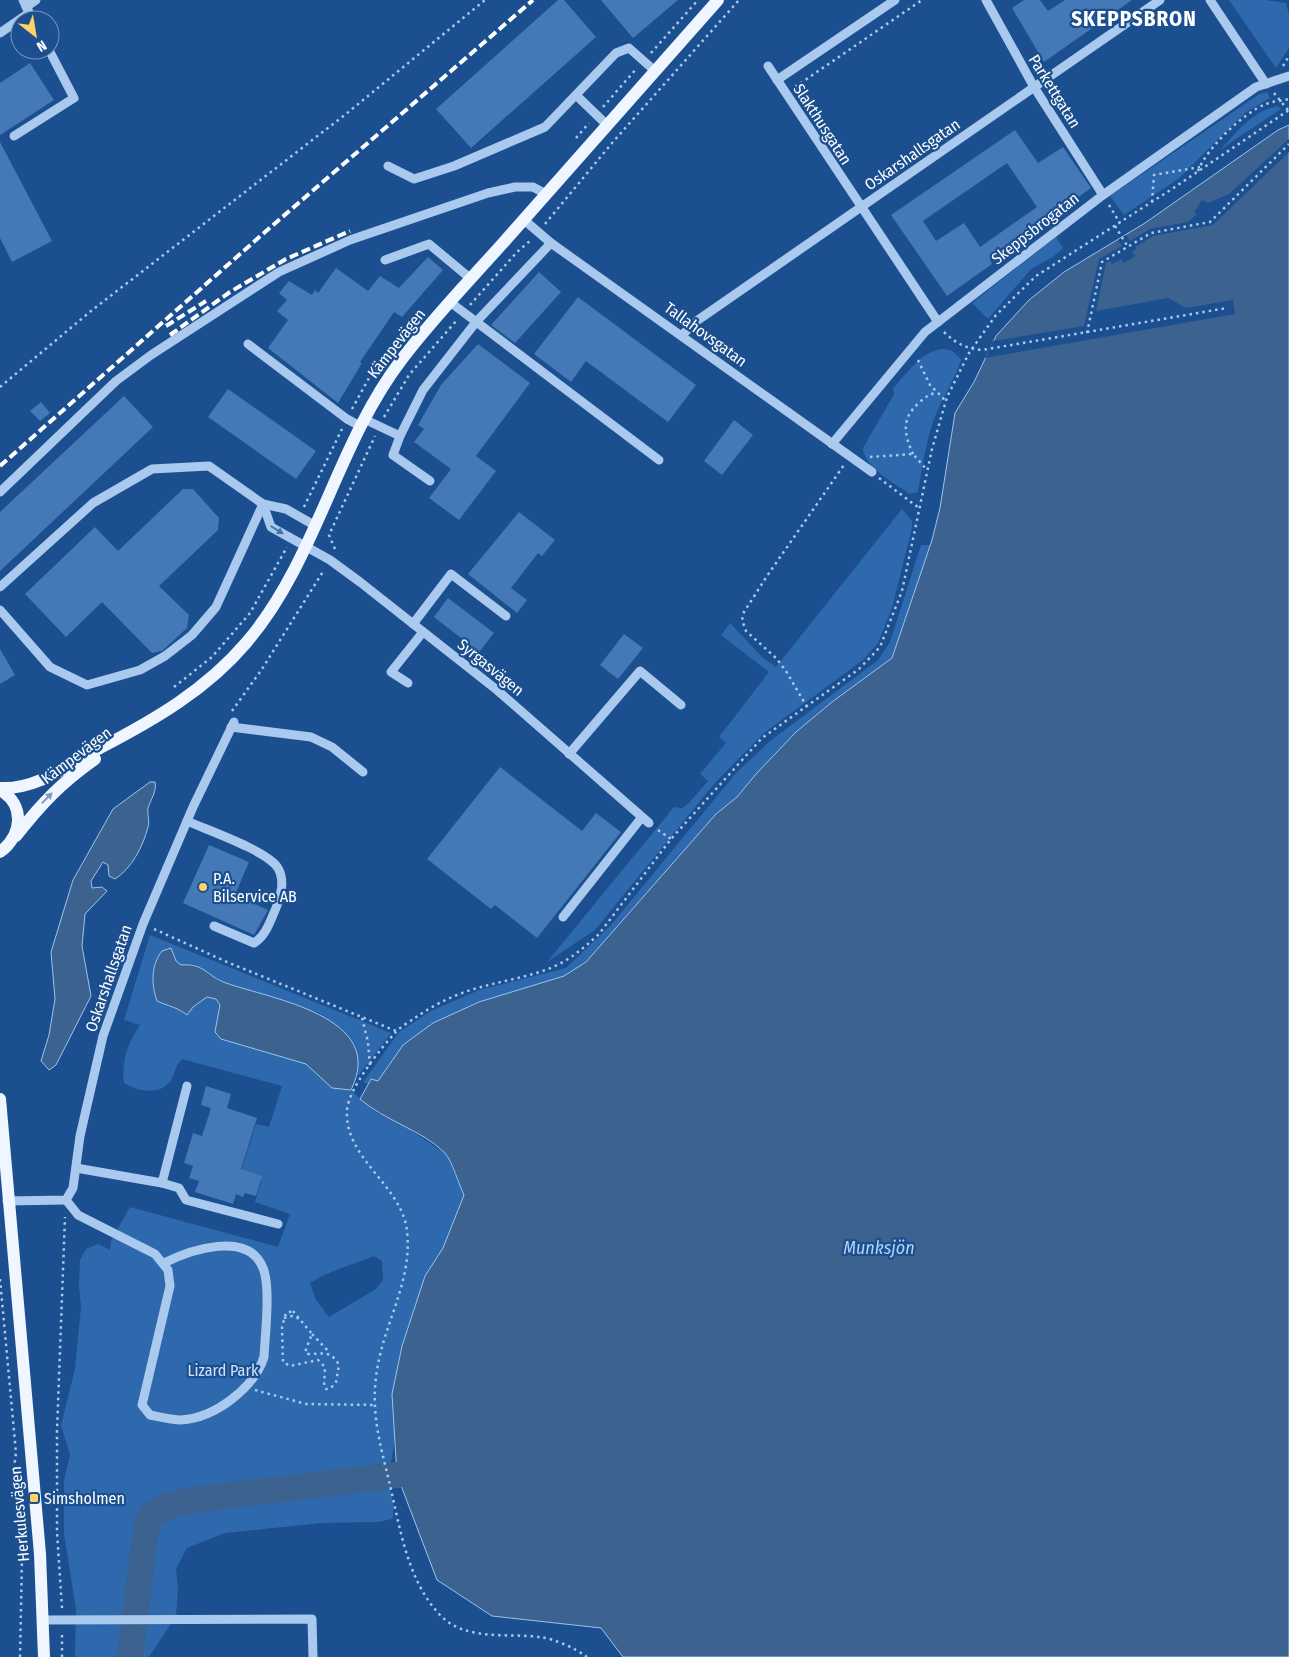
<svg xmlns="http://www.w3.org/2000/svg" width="1289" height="1657" font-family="'Fira Sans Condensed',sans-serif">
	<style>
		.green { fill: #2e69ad; fill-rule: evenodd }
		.water { fill: #3c6290; stroke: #9cc4f0 }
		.pier { fill: #1b4f8f }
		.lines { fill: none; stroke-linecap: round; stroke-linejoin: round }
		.river { stroke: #3c6290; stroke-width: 26 }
		.building { fill: #4478b7; fill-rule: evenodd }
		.path { stroke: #a9c9ee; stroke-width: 2.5; stroke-dasharray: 2.5 4; stroke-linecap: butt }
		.minor { stroke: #a9c9ee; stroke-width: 9 }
		.major { stroke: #f0f6ff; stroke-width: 12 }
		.rail { stroke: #fff; stroke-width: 4; stroke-dasharray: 9 4; stroke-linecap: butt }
		.oneway { fill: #4674ac }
		.oneway2 { fill: #7b9ac1 }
		.poi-dot { fill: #ffd166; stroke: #1b4f8f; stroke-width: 2 }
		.labels { text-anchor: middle; stroke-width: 4.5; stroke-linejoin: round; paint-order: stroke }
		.street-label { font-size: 16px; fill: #fff; stroke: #1b4f8f }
		.poi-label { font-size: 16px; fill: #fff; stroke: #1b4f8f; text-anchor: start }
		.park-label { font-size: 16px; fill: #cfe3fa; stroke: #1b4f8f }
		.water-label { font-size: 18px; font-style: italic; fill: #b5d3f5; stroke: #1b4f8f }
		.district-label { font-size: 21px; font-weight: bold; letter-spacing: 1px; fill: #fff; stroke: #1b4f8f }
	</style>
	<rect width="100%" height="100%" fill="#1b4f8f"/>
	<g class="green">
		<path d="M1229 0H1266L1286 3 1289 15V48L1276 68Z"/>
		<path d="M1267 92 1270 98 1245 113 1178 179 1124 215 1110 196 1258 95Z"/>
		<path d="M1278 106 1281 109 1220 150C1237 132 1252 111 1278 106Z"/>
		<path d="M1056 237 1063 248 1053 257 1031 269 988 319 972 303Z"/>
		<path d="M942 349 951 350 961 359C960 369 939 405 934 419 926 443 922 467 918 492L910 494C895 483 864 468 863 448L894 394 893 388C908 373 920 352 942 349Z"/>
		<path d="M902 509 912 521V528L892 608 878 643 863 660 764 733 714 784 595 930 547 962 674 807 682 808 688 804 708 781 700 774 726 743 719 737 769 672 721 635 730 623 763 658 776 667Z"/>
		<path d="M921 545H931L892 658 832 702 796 732 756 774 737 797 716 814 586 962 564 976 479 1002 433 1023 403 1045 378 1081 371 1079 368 1084 363 1082 399 1032 431 1011 479 990 566 968 611 925 736 773 770 741 878 660 890 642Z"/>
		<path d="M150 935 391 1033 358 1076 355 1046 319 1013 224 983 194 964 181 966 176 961 174 956 166 1005 176 1007 187 1015 193 1007 207 997 216 999 220 1005 216 1026 221 1039 307 1064 332 1088 351 1090 374 1111 409 1129 446 1154 464 1195 443 1248 425 1276 402 1346 392 1394 395 1438 391 1464 384 1465C387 1478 397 1508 392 1519L378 1522 322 1523 225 1533 187 1548 176 1569 178 1588 176 1616 149 1657H75L76 1609 64 1534V1480L70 1455 61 1425 75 1369 81 1307 79 1287 80 1260 86 1249 98 1244 110 1250 111 1241 130 1207 278 1247 290 1214 255 1202 261 1182 240 1175 256 1124 269 1127 282 1086 182 1059C176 1065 176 1069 173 1076 164 1097 139 1092 124 1083 121 1062 128 1042 140 1025L124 1020ZM374 1256 382 1261 383 1280 376 1289 329 1317 316 1300 310 1283C330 1270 353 1265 374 1256Z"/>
	</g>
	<g class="water">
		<path d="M1289 125V1657H623L601 1628 492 1616 437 1580 397 1475 392 1394 402 1346 425 1276 443 1248 464 1195C459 1185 452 1161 445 1153 422 1130 385 1121 360 1099L371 1079 378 1081 403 1045 433 1023 479 1002 564 976 586 962 716 814 737 797 756 774 796 732 832 702 892 658 932 540 940 508 955 413 974 382 996 336 1029 300 1064 272 1145 223 1278 130Z"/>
		<path d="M150 782H155C157 791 151 799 148 808 147 814 150 821 148 827 143 847 131 869 115 879L109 876 108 865 103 862 91 881 92 888 102 887 107 891 85 914 82 946 91 996 56 1065 49 1070 41 1061 49 1035 55 999 51 952 73 880 113 809Z"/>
		<path d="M171 948 176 961 181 965C205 963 206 976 226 983 271 999 388 1016 351 1090L332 1088 306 1064 221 1039 215 1032 220 1005 216 999 207 997 193 1007 187 1015C177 1007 168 1006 157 1001 151 984 151 965 162 951Z"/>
	</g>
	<path class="pier" d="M1289 139V152L1213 225 1153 236 1135 247 1136 249 1132 252 1135 256 1124 263 1121 259 1112 264 1110 261 1106 263 1096 311 1168 298 1186 308 1233 300 1235 314 985 358 993 341 1084 326 1099 259 1122 246 1118 240 1126 235 1130 241 1150 229 1188 222 1197 214 1194 212 1202 200 1208 203 1229 194Z"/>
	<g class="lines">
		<path class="river" d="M130 1657 145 1537 150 1516 167 1506 194 1500 397 1475"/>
	</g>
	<g class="building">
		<path d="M558 0H564L596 37 471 148 436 109Z"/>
		<path d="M601 0H678L633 38Z"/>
		<path d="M1024 0H1040L1048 11 1065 0H1132L1044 62 1012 8Z"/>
		<path d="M30 63 54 100 0 135V83Z"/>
		<path d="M1015 130 1038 163 1063 147 1091 188 990 260 992 264 947 296 891 215ZM1007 163 1037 207 980 247 964 223 936 241 923 221Z"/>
		<path d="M0 142 52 241 12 262 0 238Z"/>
		<path d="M428 257 443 270 402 317 394 312 360 362 362 363 338 403 268 348 288 320 277 311 287 300 279 293 289 281 312 295 315 290 318 293 336 268 368 291 380 276 399 288Z"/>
		<path d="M539 272 561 292 515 343 491 325Z"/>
		<path d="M578 297 696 385 668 422 586 361 571 382 534 354Z"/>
		<path d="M478 344 530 383 476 456 496 471 459 520 429 498 451 469 414 442 424 429 418 425 441 385Z"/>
		<path d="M228 389 316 451 296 479 208 417Z"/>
		<path d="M124 396 153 427 0 571V512Z"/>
		<path d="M41 402 50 413 40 421 30 411Z"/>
		<path d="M734 420 753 435 722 475 704 461Z"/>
		<path d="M183 489H193L219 518 218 530 159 586 189 615 187 628 162 651 152 653 102 602 66 637 25 594 95 527 118 551Z"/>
		<path d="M519 512 555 540 542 556 538 553 511 588 527 600 517 613 468 574Z"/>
		<path d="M448 598 494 633 479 652 434 617Z"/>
		<path d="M624 634 643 648 618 679 600 665Z"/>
		<path d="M0 649 15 675 0 684Z"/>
		<path d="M500 767 582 831 596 813 621 832 537 938 495 905 491 909 427 859Z"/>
		<path d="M209 845 249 862 235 895 268 910 254 935 183 903Z"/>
		<path d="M206 1086 231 1094 227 1108 257 1118 241 1169 262 1176 256 1196 245 1193 243 1197 236 1194 233 1204 195 1192 199 1181 189 1178 193 1166 184 1163 193 1133 202 1136 211 1108 201 1105Z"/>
	</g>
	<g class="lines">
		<g class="path">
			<path d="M651 53 698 0"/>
			<path d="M1283 66 1289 56"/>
			<path d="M795 87 922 0"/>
			<path d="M1274 93 1288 110"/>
			<path d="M603 107 637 68"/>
			<path d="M576 138 589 123"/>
			<path d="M1198 171C1207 148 1243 113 1266 104 1273 101 1282 101 1289 99"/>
			<path d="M1152 202 1154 175 1200 167"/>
			<path d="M1109 205 1120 223"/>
			<path d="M545 224 612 143 739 0"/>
			<path d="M1115 226 1128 247"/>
			<path d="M470 305 517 252 531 240"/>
			<path d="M944 332C955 343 967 349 982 350L1227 308"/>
			<path d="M1087 333 1102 262 1151 233 1210 222 1289 144"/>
			<path d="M918 360 930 385 946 401"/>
			<path d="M0 387 91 311 346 114 485 0"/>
			<path d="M352 409 369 378 380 365"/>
			<path d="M384 417 409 375 457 320"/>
			<path d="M913 454C904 434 901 418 919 403 924 398 929 394 936 393"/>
			<path d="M870 457 913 454 927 470"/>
			<path d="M879 478 919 508"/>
			<path d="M304 507 342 429"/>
			<path d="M335 549 329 535 375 436"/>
			<path d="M174 687 212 657 250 613 287 547"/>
			<path d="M807 707 786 671 776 658 746 631 742 620 744 612 767 576 844 465"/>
			<path d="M232 711 262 669 324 570"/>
			<path d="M658 830 671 839"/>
			<path d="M154 929 227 962 396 1031"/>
			<path d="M362 1018 368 1042 370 1066"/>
			<path d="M0 1279 16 1453 13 1475 22 1558 20 1657"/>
			<path d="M293 1311 312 1334 305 1352 308 1354C323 1354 331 1350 339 1365L336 1382 331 1388 326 1389 324 1386 325 1367 318 1360 290 1366 283 1362 282 1327 286 1313Z"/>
			<path d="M284 1318 292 1316 300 1319"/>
			<path d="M312 1334 330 1353"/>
			<path d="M255 1390 306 1404 375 1405"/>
			<path d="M62 1608 57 1532V1431L65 1217"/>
			<path d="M62 1657V1631"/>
			<path d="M587 1657C575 1648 555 1639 540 1637 509 1633 467 1641 442 1617 407 1582 400 1527 389 1481 383 1456 376 1431 375 1406 374 1389 376 1372 380 1355 390 1313 412 1276 407 1231 402 1185 344 1159 347 1110 349 1088 380 1049 395 1033 400 1027 409 1022 415 1018 436 1003 460 992 485 986 507 980 532 976 553 967 571 959 585 947 599 934L671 839 762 738 859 669 880 647 902 591 932 449 947 397 969 353 996 315 1036 276 1172 189 1289 110"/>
		</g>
		<g class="minor">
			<path d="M23 0 33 20"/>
			<path d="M986 0 1034 87 1103 195"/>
			<path d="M1210 0 1266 84"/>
			<path d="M26 7 36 0"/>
			<path d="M0 33 29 13"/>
			<path d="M768 66 938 322"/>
			<path d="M777 80 895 0"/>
			<path d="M576 95 607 125"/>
			<path d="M14 136 74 98 49 50"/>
			<path d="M388 166 414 179 454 166 545 127 616 53 629 48 655 71"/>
			<path d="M523 219 551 243 872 472"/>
			<path d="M385 260 429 244 471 279"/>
			<path d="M450 302 659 460"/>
			<path d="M682 335 698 320 1160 0"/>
			<path d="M248 344 347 419 360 426"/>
			<path d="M364 419 400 436 423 390 476 322 551 243"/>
			<path d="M400 436 393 455 430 481"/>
			<path d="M832 444 925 332 1103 195 1256 87 1289 76"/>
			<path d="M0 492 116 381 151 355 279 272 350 240 488 193 515 187H533L546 194"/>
			<path d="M263 504 271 527 330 560 360 582 497 690 649 823"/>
			<path d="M0 587 93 503 152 469 209 466 263 504 286 509 314 525"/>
			<path d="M0 610 50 667 87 685 140 670 165 656 192 635 216 607 263 504"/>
			<path d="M413 624 451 574 506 616"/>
			<path d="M408 683 391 672 423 632"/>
			<path d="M231 727 311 737 332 747 363 772"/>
			<path d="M569 754 640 671 681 705"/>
			<path d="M187 821C207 830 268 851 278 868 285 880 281 897 276 908 270 921 266 936 254 943L214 926"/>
			<path d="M563 917 642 817"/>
			<path d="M76 1168 162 1183 179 1188 186 1200 278 1224"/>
			<path d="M162 1183 187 1086"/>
			<path d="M66 1200 78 1215 155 1254 168 1270 170 1286 142 1405 150 1415C160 1417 171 1420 181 1420 215 1418 254 1388 264 1357 265 1335 271 1287 263 1268 248 1230 190 1250 164 1263"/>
			<path d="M7 1201 66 1200 73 1188 80 1136 103 1036 143 924 193 807 234 722"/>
			<path d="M43 1620 312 1619 313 1657"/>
		</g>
		<g class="major">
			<path d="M0 788C36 790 69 765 100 748 154 720 206 690 246 643 317 560 336 445 402 359 433 318 469 281 503 243 574 162 647 81 718 0"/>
			<path d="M0 790C26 805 22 836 0 852"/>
			<path d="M16 836C42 803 61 783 95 759"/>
			<path d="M0 1099 40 1554 44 1657"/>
		</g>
		<g class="rail">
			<path d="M166 326 206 301"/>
			<path d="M170 335 230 292 286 259 350 231"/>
			<path d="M0 466 265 232 533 0"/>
		</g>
	</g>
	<defs><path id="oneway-solid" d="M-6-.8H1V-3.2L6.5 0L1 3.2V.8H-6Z" transform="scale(1.25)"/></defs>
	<use class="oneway" href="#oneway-solid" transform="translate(277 530) rotate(32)"/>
	<use class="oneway2" href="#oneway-solid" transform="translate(47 798) rotate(-46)"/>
	<g class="poi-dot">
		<circle cx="203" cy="887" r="5"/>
		<rect x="29" y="1493" width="10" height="10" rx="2.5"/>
	</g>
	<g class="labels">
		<g class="street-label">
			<text transform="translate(1055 91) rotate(58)" y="6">Parkettgatan</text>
			<text transform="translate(823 124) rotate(57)" y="6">Slakthusgatan</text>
			<text transform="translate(912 154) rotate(-35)" y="6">Oskarshallsgatan</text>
			<text transform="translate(1035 228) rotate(-38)" y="6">Skeppsbrogatan</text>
			<text transform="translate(706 334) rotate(36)" y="6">Tallahovsgatan</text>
			<text transform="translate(396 343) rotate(-52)" y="6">Kämpevägen</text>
			<text transform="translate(491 667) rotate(39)" y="6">Syrgasvägen</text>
			<text transform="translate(76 755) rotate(-37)" y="6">Kämpevägen</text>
			<text transform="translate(108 978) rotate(-71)" y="6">Oskarshallsgatan</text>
			<text transform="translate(19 1514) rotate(-95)" y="6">Herkulesvägen</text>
		</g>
		<g class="poi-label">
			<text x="213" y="884">P.A.<tspan x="213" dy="18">Bilservice AB</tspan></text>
			<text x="44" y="1504">Simsholmen</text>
		</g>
		<g class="park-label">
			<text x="223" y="1376">Lizard Park</text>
		</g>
		<g class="water-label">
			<text x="879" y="1254">Munksjön</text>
		</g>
		<g class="district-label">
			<text x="1134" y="26">SKEPPSBRON</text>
		</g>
	</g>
	<g transform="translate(35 35) rotate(149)"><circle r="24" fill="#1b4f8f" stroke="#7695bc"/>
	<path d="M0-4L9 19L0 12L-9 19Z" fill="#ffd166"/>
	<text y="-8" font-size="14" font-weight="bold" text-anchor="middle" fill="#ffffff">N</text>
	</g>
</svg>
